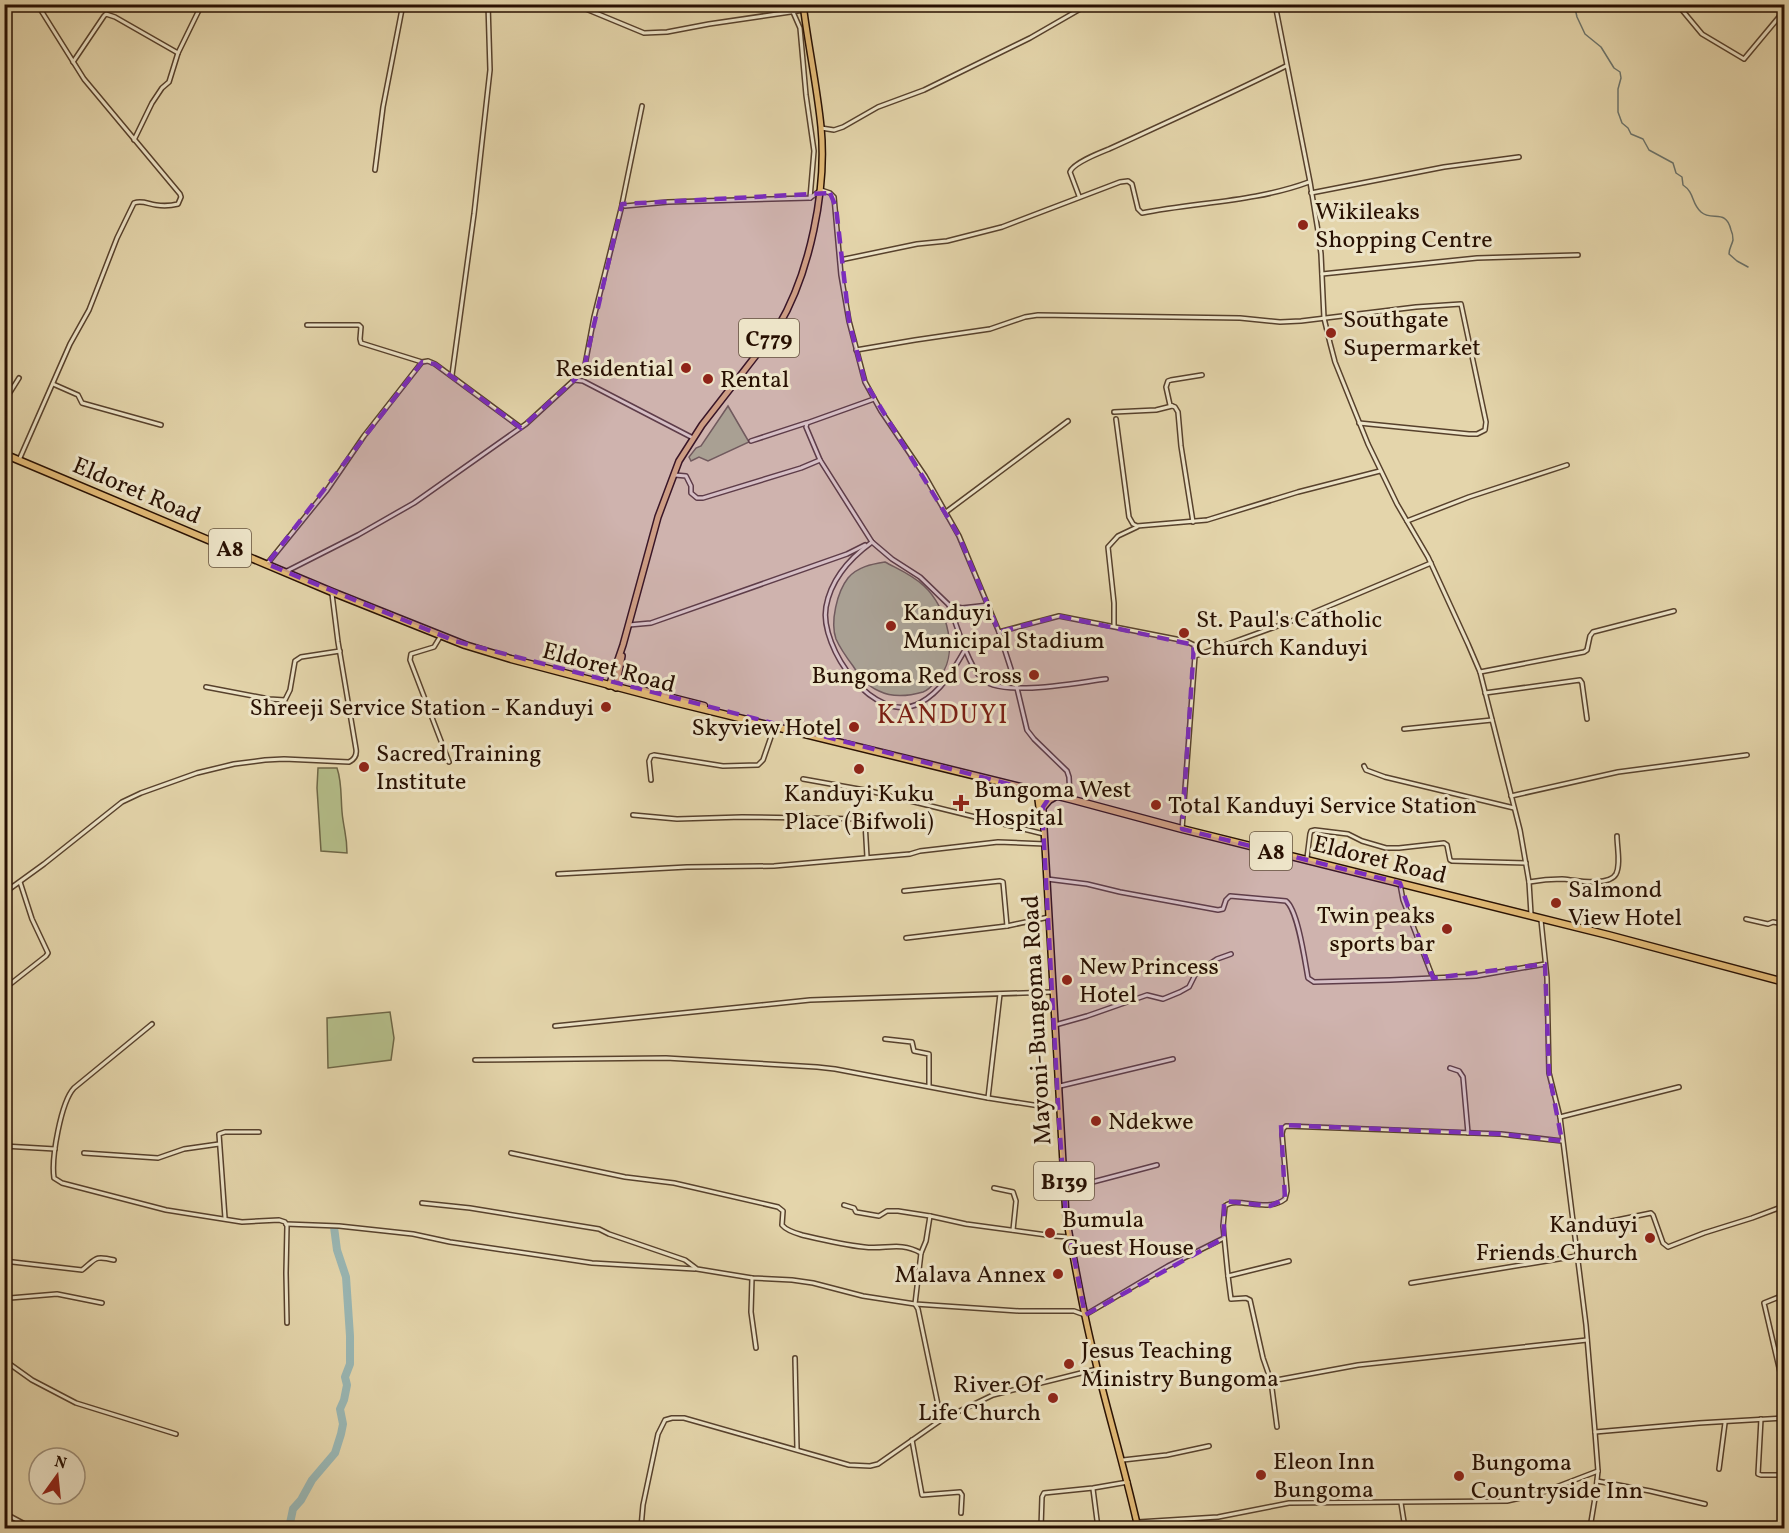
<svg xmlns="http://www.w3.org/2000/svg" width="1789" height="1533" font-family="Vollkorn,serif">
	<style>
		.green { fill: #b4bd89; stroke: #6e6646; stroke-width: 1.5 }
		.lines { fill: none; stroke-linecap: round; stroke-linejoin: round }
		.stream { stroke: #6c746c; stroke-width: 1.5 }
		.river { stroke: #99b6b3; stroke-width: 8 }
		.street-casing { stroke: #57412c; stroke-width: 6 }
		.primary-casing { stroke: #281002; stroke-width: 8 }
		.highway-casing { stroke: #281002; stroke-width: 9 }
		.street { stroke: #ede4c8; stroke-width: 3 }
		.primary { stroke: #e2ba76; stroke-width: 5 }
		.highway { stroke: #e2ba76; stroke-width: 6 }
		.marked { fill: #7b2cbf; fill-opacity: 0.2; stroke: #7b2cbf; stroke-width: 4.5; stroke-dasharray: 12 8; stroke-linejoin: round }
		.poi-dot { fill: #8f2418; stroke: #ede4c8; stroke-width: 2 }
		.labels { text-anchor: middle; stroke-width: 6; stroke-linejoin: round; paint-order: stroke }
		.shield { fill: #ede4c8; stroke: #63503d; stroke-width: 1.5 }
		.shield-label { font-size: 22px; font-weight: bold; fill: #281002 }
		.poi-label { font-size: 24px; fill: #281002; stroke: #ede4c8; text-anchor: start }
		.street-label { font-size: 24px; fill: #281002; stroke: #ede4c8 }
		.quarter-label { font-size: 27px; letter-spacing: 1.5px; fill: #7a1f14; stroke: #ede4c8 }
	</style>
	<rect width="100%" height="100%" fill="#e4d5ab"/>
	<filter id="stains"><feTurbulence type="fractalNoise" baseFrequency=".00333" numOctaves="4"/><feColorMatrix values="0 0 0 0 .2 0 0 0 0 .09 0 0 0 0 .02 0 0 0 .5 -.17"/></filter>
	<radialGradient id="worn" r=".72"><stop offset=".6" stop-color="#630" stop-opacity="0"/><stop offset="1" stop-color="#630" stop-opacity=".3"/></radialGradient>
	<g class="green">
		<path d="M728 406 749 442 708 461 699 457 691 461 689 457 696 448 701 446Z"/>
		<path d="M885 562C898 569 913 575 924 586 947 607 961 656 937 680 933 685 929 690 923 692 909 696 893 698 879 691 867 686 860 677 853 666 847 658 840 648 836 639 830 622 837 592 848 578 857 567 872 564 885 562Z"/>
		<path d="M318 768H337C343 785 340 803 343 820 345 834 347 838 347 853L321 851 317 788Z"/>
		<path d="M390 1012 394 1038 391 1060 328 1068 327 1018Z"/>
	</g>
	<g class="lines">
		<path class="stream" d="M1574 4 1577 17 1585 34 1601 47 1614 68 1620 72 1621 78 1618 89V112L1622 123 1628 128 1631 134 1643 139 1649 150 1673 163 1676 173 1682 177 1683 185C1695 193 1691 203 1701 212 1712 222 1726 208 1731 230 1732 232 1733 237 1733 240 1732 245 1729 248 1729 254L1737 261 1748 267"/>
		<path class="river" d="M289 1528 293 1509 301 1500 312 1480 335 1453 341 1434 343 1424 340 1409 344 1400 347 1385 345 1377 350 1364V1336L346 1277 337 1250 334 1227"/>
		<defs>
			<g id="street">
				<path d="M574 4 644 33 667 32 709 24 804 10"/>
				<path d="M1275 4 1310 182 1318 231 1321 254 1324 318 1330 343 1335 362 1368 444 1397 504 1428 557 1468 644 1480 672 1520 830 1529 882 1531 914"/>
				<path d="M1677 4 1702 34 1744 59 1784 11"/>
				<path d="M793 12 800 28 806 95 814 151 810 198"/>
				<path d="M73 62 104 16 106 14 115 17 178 53"/>
				<path d="M642 106 622 204 625 206 668 202 810 198 821 190 830 193 834 197 841 275 849 321 865 382 881 411 925 476 959 536 999 632 1017 688 1027 730 1034 739 1067 771 1069 777 1070 797"/>
				<path d="M821 128 834 130 843 127 878 107 924 90 1030 38 1089 4"/>
				<path d="M134 140 152 103 162 88 169 82 178 53 202 4"/>
				<path d="M375 170 383 107 403 4"/>
				<path d="M1311 193 1444 167 1519 157"/>
				<path d="M1079 196 1070 172C1073 163 1099 153 1109 149 1168 122 1228 95 1286 66"/>
				<path d="M840 260 917 244 947 241 1002 227 1120 182 1128 181 1132 184 1138 209 1142 213C1197 202 1255 202 1309 182"/>
				<path d="M1322 274 1477 258 1578 255"/>
				<path d="M307 325H359L361 327 360 339 361 343 422 362"/>
				<path d="M856 350 915 340 990 329 1025 317 1038 315 1240 318 1280 322 1301 321 1416 307 1461 304 1486 422 1485 430 1477 434H1469L1359 423"/>
				<path d="M452 375 474 214 490 70 488 4"/>
				<path d="M575 379 583 372 585 365 594 317 622 205"/>
				<path d="M53 384 78 395 82 403 161 425"/>
				<path d="M874 399 807 423 806 427 820 460 872 542 892 559 920 577 949 605 962 608 989 605"/>
				<path d="M4 402 19 378"/>
				<path d="M1114 412 1156 410 1172 406"/>
				<path d="M1116 419 1129 517 1133 524 1137 526 1207 520 1298 492 1380 471"/>
				<path d="M751 441 806 423"/>
				<path d="M19 460 70 344 89 310 117 238 134 203C142 200 148 204 156 205 163 206 170 206 178 204L181 197 180 194 84 79 37 4"/>
				<path d="M675 475 686 476 691 486V493L697 498H703L801 468 820 460"/>
				<path d="M946 512 1068 421"/>
				<path d="M1407 521 1469 497 1567 465"/>
				<path d="M1193 522 1181 446 1178 412 1175 407 1170 405 1166 387 1168 381 1171 380 1202 375"/>
				<path d="M872 542C850 558 831 579 826 607 819 647 874 727 920 703 942 691 954 669 966 648"/>
				<path d="M267 564 327 490 364 436 422 362 428 361 435 364 520 427"/>
				<path d="M287 571 358 535 414 503 526 424 574 380 583 381 693 438"/>
				<path d="M949 605C957 626 967 661 980 677 997 699 1079 682 1106 679"/>
				<path d="M629 625 651 623 847 554 865 545"/>
				<path d="M1114 626V603L1108 547 1118 536 1137 527"/>
				<path d="M999 632 1059 616 1186 641 1194 645 1195 656 1182 829"/>
				<path d="M440 637 434 647 411 654 410 660 449 762"/>
				<path d="M1195 656 1305 616 1431 563"/>
				<path d="M1480 672 1584 652 1587 650 1590 636 1593 632 1674 611"/>
				<path d="M206 687 269 699 285 700 290 690 295 661 301 657 340 651"/>
				<path d="M1485 693 1580 680 1582 683 1587 719"/>
				<path d="M1404 729 1492 720"/>
				<path d="M1364 766 1366 770 1385 777 1514 808"/>
				<path d="M803 779 870 791 1044 834"/>
				<path d="M651 780 649 761 651 756 654 755 723 766 758 765 763 760 774 728"/>
				<path d="M1511 796 1618 772 1747 755"/>
				<path d="M633 815 677 819 742 817 862 819 865 822 867 857"/>
				<path d="M1307 858 1310 834 1311 831 1315 830 1348 834 1362 841 1386 848H1399L1444 843 1447 845 1450 860 1452 861 1526 863"/>
				<path d="M558 874 687 867 774 866 910 854 920 851 998 842 1045 844"/>
				<path d="M1047 879 1087 884 1120 892 1218 910 1223 909 1226 900 1230 896 1286 901C1298 910 1305 962 1308 978L1314 982 1390 980 1476 976 1545 964"/>
				<path d="M1529 882C1540 880 1551 879 1562 879 1575 880 1609 887 1616 874 1621 864 1617 847 1617 836"/>
				<path d="M1400 884 1403 900 1433 978"/>
				<path d="M904 891 1000 881 1003 882 1007 926"/>
				<path d="M4 893 44 864 122 802 141 793 197 773 234 764 265 760 284 759 349 762C355 759 357 755 356 749L338 642 332 594"/>
				<path d="M1746 919 1768 924 1773 922 1784 924"/>
				<path d="M1541 920 1547 978 1549 1073 1560 1117 1586 1325 1595 1432 1598 1471 1595 1498 1590 1528"/>
				<path d="M906 938 1007 926 1049 917"/>
				<path d="M4 989 46 956 48 953 32 919 20 882"/>
				<path d="M152 1024 74 1088C61 1102 51 1158 54 1178L62 1183 166 1210 242 1222 279 1220 285 1222 287 1226 286 1273 287 1323"/>
				<path d="M1055 1025 1087 1016 1147 995 1163 999 1180 992 1189 987 1196 973 1217 959 1231 954"/>
				<path d="M555 1026 810 1000 1052 992"/>
				<path d="M885 1039 912 1042 914 1051 929 1054V1086"/>
				<path d="M475 1060 666 1058 817 1067 835 1069 988 1098 1059 1109"/>
				<path d="M1450 1068 1459 1071 1463 1077 1468 1133"/>
				<path d="M1060 1086 1173 1059"/>
				<path d="M988 1098 1000 994"/>
				<path d="M1560 1117 1679 1087"/>
				<path d="M4 1146 55 1149"/>
				<path d="M84 1153 158 1158 184 1149 219 1144"/>
				<path d="M511 1153 625 1177 674 1183 778 1207 783 1211 782 1225C786 1230 795 1233 802 1235 823 1240 843 1245 864 1247 886 1250 899 1241 921 1253"/>
				<path d="M994 1188 1013 1192 1016 1201 1013 1230"/>
				<path d="M1066 1189 1157 1165"/>
				<path d="M422 1203 470 1208 599 1229 609 1234 685 1260 697 1269 752 1278 792 1280 813 1283 863 1296 915 1304 1019 1311H1074L1085 1315 1168 1266 1224 1238"/>
				<path d="M844 1205 854 1208 856 1212 879 1216 887 1211H898L930 1216"/>
				<path d="M225 1218 219 1134 225 1132H259"/>
				<path d="M286 1224 339 1226 413 1234 450 1242 592 1263 695 1269"/>
				<path d="M1573 1229 1651 1213 1653 1215 1663 1243 1668 1247 1704 1233 1752 1218 1784 1206"/>
				<path d="M4 1261 82 1270C96 1259 94 1255 114 1260"/>
				<path d="M1228 1276 1223 1226 1225 1206C1237 1195 1266 1214 1285 1199L1287 1191 1282 1134 1283 1129 1286 1126 1501 1134 1562 1141"/>
				<path d="M752 1278 751 1312 756 1348"/>
				<path d="M1411 1283 1577 1256"/>
				<path d="M1784 1295 1764 1303 1784 1389"/>
				<path d="M4 1312 10 1298 57 1294 102 1303"/>
				<path d="M795 1358 797 1449"/>
				<path d="M4 1360 32 1380 76 1403 176 1434"/>
				<path d="M1271 1381 1358 1365 1587 1340"/>
				<path d="M941 1419 918 1309 915 1304 921 1253 926 1241 930 1216 966 1224 1054 1236 1069 1237"/>
				<path d="M1761 1419 1758 1474 1761 1475H1784"/>
				<path d="M1277 1427 1271 1381 1263 1358 1250 1300 1246 1298 1231 1299 1228 1276 1289 1261"/>
				<path d="M1595 1432 1699 1423 1784 1418"/>
				<path d="M912 1440 922 1495 960 1492 962 1495 961 1513"/>
				<path d="M1123 1460 1167 1455 1209 1446"/>
				<path d="M1719 1469 1725 1423"/>
				<path d="M1597 1481 1650 1491 1705 1504"/>
				<path d="M1093 1489 1098 1528"/>
				<path d="M1401 1503 1405 1528"/>
				<path d="M4 1513 32 1528"/>
				<path d="M1138 1522 1218 1517 1289 1503 1507 1501 1538 1494 1598 1471"/>
				<path d="M641 1528 643 1505 658 1434 665 1420 672 1418H684L849 1465 870 1466 878 1464 941 1420 993 1395 1097 1369"/>
				<path d="M1041 1528 1042 1497 1044 1493 1093 1488 1128 1482"/>
			</g>
			<g id="primary">
				<path d="M609 686 623 645 658 517 679 461 702 425 778 327C810 273 827 189 821 127 817 86 808 45 803 4"/>
				<path d="M616 688 622 656"/>
				<path d="M1037 792 1040 815"/>
				<path d="M1042 793 1066 1216C1074 1261 1082 1307 1093 1351 1107 1411 1125 1469 1138 1528"/>
			</g>
			<g id="highway">
				<path d="M4 454 332 592 465 645 511 659 674 702 1070 799 1182 829 1608 935 1784 982"/>
				<path d="M641 690 704 706"/>
				<path d="M1043 807 1049 800 1056 796"/>
			</g>
		</defs>
		<use href="#street" class="street-casing"/>
		<use href="#primary" class="primary-casing"/>
		<use href="#highway" class="highway-casing"/>
		<use href="#street" class="street"/>
		<use href="#primary" class="primary"/>
		<use href="#highway" class="highway"/>
	</g>
	<path class="marked" d="M830 193 836 207 849 321 865 382 959 536 999 632 1059 616 1194 645 1182 829 1400 883 1433 978 1545 964 1549 1073 1562 1141 1501 1134 1281 1125 1285 1199 1270 1206 1224 1201V1238L1085 1315 1066 1216 1059 1122 1043 826V807L1051 795 455 641 267 564 422 362 435 364 521 428 583 372 622 204Z"/>
	<g class="poi-dot">
		<circle cx="1303" cy="225" r="6"/>
		<circle cx="1331" cy="333" r="6"/>
		<circle cx="686" cy="368" r="6"/>
		<circle cx="708" cy="379" r="6"/>
		<circle cx="891" cy="626" r="6"/>
		<circle cx="1184" cy="633" r="6"/>
		<circle cx="1034" cy="675" r="6"/>
		<circle cx="606" cy="707" r="6"/>
		<circle cx="854" cy="727" r="6"/>
		<circle cx="364" cy="767" r="6"/>
		<circle cx="859" cy="769" r="6"/>
		<path d="M958 794h6v6h6v6h-6v6h-6v-6h-6v-6h6z"/>
		<circle cx="1156" cy="805" r="6"/>
		<circle cx="1556" cy="903" r="6"/>
		<circle cx="1447" cy="929" r="6"/>
		<circle cx="1067" cy="980" r="6"/>
		<circle cx="1096" cy="1121" r="6"/>
		<circle cx="1050" cy="1233" r="6"/>
		<circle cx="1650" cy="1238" r="6"/>
		<circle cx="1058" cy="1274" r="6"/>
		<circle cx="1069" cy="1364" r="6"/>
		<circle cx="1053" cy="1398" r="6"/>
		<circle cx="1261" cy="1475" r="6"/>
		<circle cx="1459" cy="1476" r="6"/>
	</g>
	<g class="labels">
		<g class="shield">
			<rect x="739" y="319" width="60" height="38" rx="4.5"/>
			<rect x="209" y="529" width="42" height="38" rx="4.5"/>
			<rect x="1250" y="832" width="42" height="38" rx="4.5"/>
			<rect x="1034" y="1162" width="60" height="38" rx="4.5"/>
		</g>
		<g class="shield-label">
			<text x="769" y="346">C779</text>
			<text x="230" y="556">A8</text>
			<text x="1271" y="859">A8</text>
			<text x="1064" y="1189">B139</text>
		</g>
		<g class="poi-label">
			<text x="1315" y="219">Wikileaks<tspan x="1315" dy="28">Shopping Centre</tspan></text>
			<text x="1343" y="327">Southgate<tspan x="1343" dy="28">Supermarket</tspan></text>
			<text x="674" y="376" text-anchor="end">Residential</text>
			<text x="720" y="387">Rental</text>
			<text x="903" y="620">Kanduyi<tspan x="903" dy="28">Municipal Stadium</tspan></text>
			<text x="1196" y="627">St. Paul's Catholic<tspan x="1196" dy="28">Church Kanduyi</tspan></text>
			<text x="1022" y="683" text-anchor="end">Bungoma Red Cross</text>
			<text x="594" y="715" text-anchor="end">Shreeji Service Station - Kanduyi</text>
			<text x="842" y="735" text-anchor="end">Skyview Hotel</text>
			<text x="376" y="761">Sacred Training<tspan x="376" dy="28">Institute</tspan></text>
			<text x="974" y="797">Bungoma West<tspan x="974" dy="28">Hospital</tspan></text>
			<text x="859" y="801" text-anchor="middle">Kanduyi Kuku<tspan x="859" dy="28">Place (Bifwoli)</tspan></text>
			<text x="1168" y="813">Total Kanduyi Service Station</text>
			<text x="1568" y="897">Salmond<tspan x="1568" dy="28">View Hotel</tspan></text>
			<text x="1435" y="923" text-anchor="end">Twin peaks<tspan x="1435" dy="28">sports bar</tspan></text>
			<text x="1079" y="974">New Princess<tspan x="1079" dy="28">Hotel</tspan></text>
			<text x="1108" y="1129">Ndekwe</text>
			<text x="1062" y="1227">Bumula<tspan x="1062" dy="28">Guest House</tspan></text>
			<text x="1638" y="1232" text-anchor="end">Kanduyi<tspan x="1638" dy="28">Friends Church</tspan></text>
			<text x="1046" y="1282" text-anchor="end">Malava Annex</text>
			<text x="1081" y="1358">Jesus Teaching<tspan x="1081" dy="28">Ministry Bungoma</tspan></text>
			<text x="1041" y="1392" text-anchor="end">River Of<tspan x="1041" dy="28">Life Church</tspan></text>
			<text x="1273" y="1469">Eleon Inn<tspan x="1273" dy="28">Bungoma</tspan></text>
			<text x="1471" y="1470">Bungoma<tspan x="1471" dy="28">Countryside Inn</tspan></text>
		</g>
		<g class="street-label">
			<text transform="translate(137 490) rotate(23)" y="8">Eldoret Road</text>
			<text transform="translate(609 667) rotate(15)" y="8">Eldoret Road</text>
			<text transform="translate(1380 859) rotate(14)" y="8">Eldoret Road</text>
			<text transform="translate(1036 1020) rotate(-93)" y="8">Mayoni-Bungoma Road</text>
		</g>
		<g class="quarter-label">
			<text x="943" y="723">KANDUYI</text>
		</g>
	</g>
	<rect width="1789" height="1533" fill="none" stroke="#e4d5ab" stroke-width="24"/>
	<rect x="6" y="6" width="1777" height="1521" fill="none" stroke="#281002" stroke-width="3"/>
	<rect x="12" y="12" width="1765" height="1509" fill="none" stroke="#281002" stroke-width="1.5"/>
	<g transform="translate(57 1476) rotate(15)"><circle r="28" fill="#ede4c8" stroke="#9e8f79" stroke-width="1.5"/>
	<path d="M0-4.5L10 22L0 15L-10 22Z" fill="#8f2418"/>
	<text y="-9" font-size="16" font-weight="bold" text-anchor="middle" fill="#281002">N</text>
	</g>
	<rect width="100%" height="100%" filter="url(#stains)"/>
	<rect width="100%" height="100%" fill="url(#worn)"/>
</svg>
